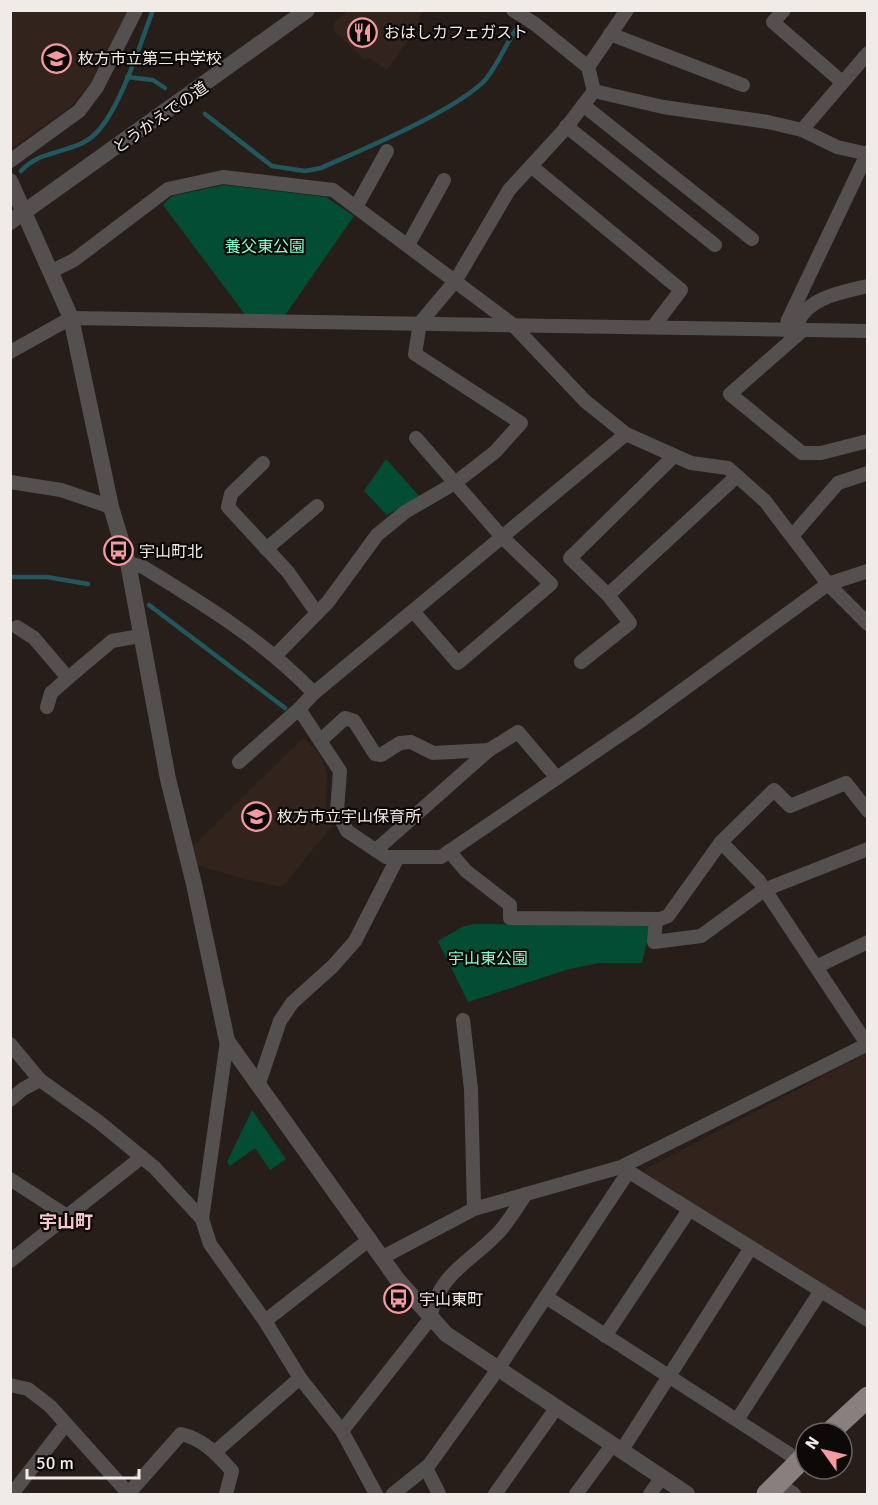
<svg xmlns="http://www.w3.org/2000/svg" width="878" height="1505" font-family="Signika,'Noto Sans JP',sans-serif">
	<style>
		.built { fill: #32241c }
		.green { fill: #044d35 }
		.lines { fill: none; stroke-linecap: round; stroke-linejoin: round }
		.stream { stroke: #22585d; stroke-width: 4.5 }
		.minor { stroke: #555050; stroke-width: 14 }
		.tertiary { stroke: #555050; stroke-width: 16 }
		.primary { stroke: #897f7f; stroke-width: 21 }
		.labels { text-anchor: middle; stroke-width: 4.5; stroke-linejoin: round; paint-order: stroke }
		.poi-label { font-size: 16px; fill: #f1ebe8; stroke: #0d0908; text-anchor: start }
		.street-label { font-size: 16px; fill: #f1ebe8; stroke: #0d0908 }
		.park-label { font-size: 16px; fill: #8afac9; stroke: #0d0908 }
		.neighbourhood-label { font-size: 18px; font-weight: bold; fill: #f9c5c7; stroke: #0d0908 }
	</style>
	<rect width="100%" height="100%" fill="#271e1a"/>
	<g class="built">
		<path d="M11 10 128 11 92 81 71 106 11 149Z"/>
		<path d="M348 11V10L424 11 419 17V24L387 70 370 58 364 59 334 30V22Z"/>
		<path d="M303 738 320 755 327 773 326 805 332 826 282 887 244 879 197 865 193 846Z"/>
		<path d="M867 1053V1313L642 1171Z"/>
	</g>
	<g class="green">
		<path d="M224 185 326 197 354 216 281 321H250L163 205 172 196Z"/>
		<path d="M386 459 419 496 387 515 364 491Z"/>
		<path d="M474 924 651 925 642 963H599L569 969 468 1002 438 941 462 927Z"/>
		<path d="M252 1110 286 1159 270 1170 255 1148 230 1166 227 1162Z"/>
	</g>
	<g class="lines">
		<g class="stream">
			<path d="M127 77 153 80 165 88"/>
			<path d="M205 114 272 166 305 171 321 168C361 150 458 110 486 79 498 64 506 44 517 28"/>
			<path d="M21 171C42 148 74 154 94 135 120 111 140 44 153 10"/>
			<path d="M10 577H47L88 584"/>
			<path d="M149 605 285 708"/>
		</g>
		<g class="minor">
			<path d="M784 10 773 22 842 82"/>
			<path d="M610 34 743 85"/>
			<path d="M588 67 627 10"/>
			<path d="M594 91 663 107 768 122 802 130 837 147 868 154"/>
			<path d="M583 105 752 239"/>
			<path d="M566 126 715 245"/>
			<path d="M802 130 868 53"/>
			<path d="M10 161 79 111 97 87 136 10"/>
			<path d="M531 166 681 290 653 327"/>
			<path d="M356 207 387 151"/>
			<path d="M408 245 444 180"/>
			<path d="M50 272 74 260 168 189 223 177 333 190 512 324 585 401 626 434 691 463 728 468 765 501 828 584 868 571"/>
			<path d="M788 320 798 322C809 297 843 292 868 286"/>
			<path d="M786 330 788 320 868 152"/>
			<path d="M803 330 730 394 802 453H821L868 441"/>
			<path d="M10 352 71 318 868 331"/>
			<path d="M626 434 314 693 299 709 340 771 337 811 347 831 386 857H441L639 722 828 584 868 624"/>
			<path d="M674 456 570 558 608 595 737 476"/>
			<path d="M263 463 231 494 228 507 288 572 317 613"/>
			<path d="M10 482 61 490 111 507"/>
			<path d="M793 535 838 483 868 473"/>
			<path d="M266 549 317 506"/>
			<path d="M128 563 143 567C207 606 261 639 314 693"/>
			<path d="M413 611 458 663 551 584 502 537 416 438"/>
			<path d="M17 627 34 638 68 678 112 641 140 636"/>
			<path d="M275 656 328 602 377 535 405 512 455 483 495 452 521 423 415 354 420 323 456 280 509 190 565 129 594 91 588 67 535 24 513 10"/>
			<path d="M581 662 630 623 608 595"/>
			<path d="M47 707 51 693 68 678"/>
			<path d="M320 741 345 718 354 721 375 754 381 755 400 743 411 742 433 753 489 750"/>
			<path d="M239 762 299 709"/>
			<path d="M721 842 759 881 867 1044"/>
			<path d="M376 850 489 750 518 732 557 778"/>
			<path d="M449 851 466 871 510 905V918L660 919 668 916 721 842 774 790 790 806 846 783 868 811"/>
			<path d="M656 919 654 942 701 936 764 890 868 849"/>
			<path d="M818 966 868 942"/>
			<path d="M463 1020 471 1089 474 1209"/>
			<path d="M227 1041 202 1219 210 1244 265 1321 300 1378 342 1431 376 1494"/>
			<path d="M10 1044 40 1080"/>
			<path d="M258 1086 280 1021 292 1003 333 966 355 941 398 857"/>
			<path d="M10 1100 23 1089 40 1080 99 1122 155 1168 202 1219"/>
			<path d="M623 1168 868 1320"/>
			<path d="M10 1179 67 1216"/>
			<path d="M383 1257 474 1209 621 1167 868 1044"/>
			<path d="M10 1261 142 1157"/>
			<path d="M546 1297 800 1461"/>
			<path d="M265 1321 370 1239"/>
			<path d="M605 1336 689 1210"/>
			<path d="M10 1385 28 1389 50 1406 129 1494"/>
			<path d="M737 1420 820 1292"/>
			<path d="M342 1431 430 1319C438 1273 470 1263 499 1232 509 1221 517 1207 526 1194"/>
			<path d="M622 1450 750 1249"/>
			<path d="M215 1452 300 1378"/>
			<path d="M426 1468 439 1494"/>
			<path d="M778 1483 794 1494"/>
			<path d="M12 1494 66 1424"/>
			<path d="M128 1494 181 1434C203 1439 217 1454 232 1471L226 1494"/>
			<path d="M393 1494 429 1465 498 1369 629 1171"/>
			<path d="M495 1494 557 1407"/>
			<path d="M576 1494 613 1444"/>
			<path d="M650 1494 662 1477"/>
		</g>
		<g class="tertiary">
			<path d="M10 181 71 318 111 507 128 563 168 779 194 884 227 1041 397 1279 446 1334 687 1494"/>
			<path d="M10 222 307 10"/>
		</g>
		<g class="primary">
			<path d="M829 1433 868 1397"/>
			<path d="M767 1494 806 1455"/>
		</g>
	</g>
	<defs>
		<symbol id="restaurant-ring" viewBox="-11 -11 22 22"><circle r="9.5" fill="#0d0908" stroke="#f49aa0" stroke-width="1.5"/><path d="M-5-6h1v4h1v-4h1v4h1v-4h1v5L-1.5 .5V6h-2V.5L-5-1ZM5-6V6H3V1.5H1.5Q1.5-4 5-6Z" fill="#f49aa0"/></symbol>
		<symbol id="school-ring" viewBox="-11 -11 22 22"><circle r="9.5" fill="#0d0908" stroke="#f49aa0" stroke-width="1.5"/><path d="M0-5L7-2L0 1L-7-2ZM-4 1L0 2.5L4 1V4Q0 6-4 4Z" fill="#f49aa0"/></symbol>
		<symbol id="bus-ring" viewBox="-11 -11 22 22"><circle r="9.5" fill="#0d0908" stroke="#f49aa0" stroke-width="1.5"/><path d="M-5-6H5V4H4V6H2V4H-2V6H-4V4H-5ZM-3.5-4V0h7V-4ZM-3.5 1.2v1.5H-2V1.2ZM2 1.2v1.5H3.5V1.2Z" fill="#f49aa0"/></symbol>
	</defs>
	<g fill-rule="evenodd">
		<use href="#restaurant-ring" x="346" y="16" width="33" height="33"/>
		<use href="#school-ring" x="40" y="42" width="33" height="33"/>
		<use href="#bus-ring" x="102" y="534" width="33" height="33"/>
		<use href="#school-ring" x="240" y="800" width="33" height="33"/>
		<use href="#bus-ring" x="382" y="1282" width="33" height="33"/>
	</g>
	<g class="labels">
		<g class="poi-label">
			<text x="384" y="38">おはしカフェガスト</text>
			<text x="78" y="64">枚方市立第三中学校</text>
			<text x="139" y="557">宇山町北</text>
			<text x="277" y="822">枚方市立宇山保育所</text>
			<text x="419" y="1305">宇山東町</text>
		</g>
		<g class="street-label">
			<text transform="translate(160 117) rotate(-35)" y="6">とうかえでの道</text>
		</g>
		<g class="park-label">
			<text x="265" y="252">養父東公園</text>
			<text x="488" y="964">宇山東公園</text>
		</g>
		<g class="neighbourhood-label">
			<text x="66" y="1228">宇山町</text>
		</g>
	</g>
	<rect width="878" height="1505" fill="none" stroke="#f1ebe8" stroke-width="24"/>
	<g transform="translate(824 1451) rotate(304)"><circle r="28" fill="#0d0908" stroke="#686362" stroke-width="1.5"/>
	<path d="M0-4.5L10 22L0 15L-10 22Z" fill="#f49aa0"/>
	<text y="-9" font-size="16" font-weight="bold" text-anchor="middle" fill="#f1ebe8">N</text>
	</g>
	<path d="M27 1469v9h112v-9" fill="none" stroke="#f1ebe8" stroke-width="3"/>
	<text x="36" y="1469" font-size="18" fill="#f1ebe8" stroke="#0d0908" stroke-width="4.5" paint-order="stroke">50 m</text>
</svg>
